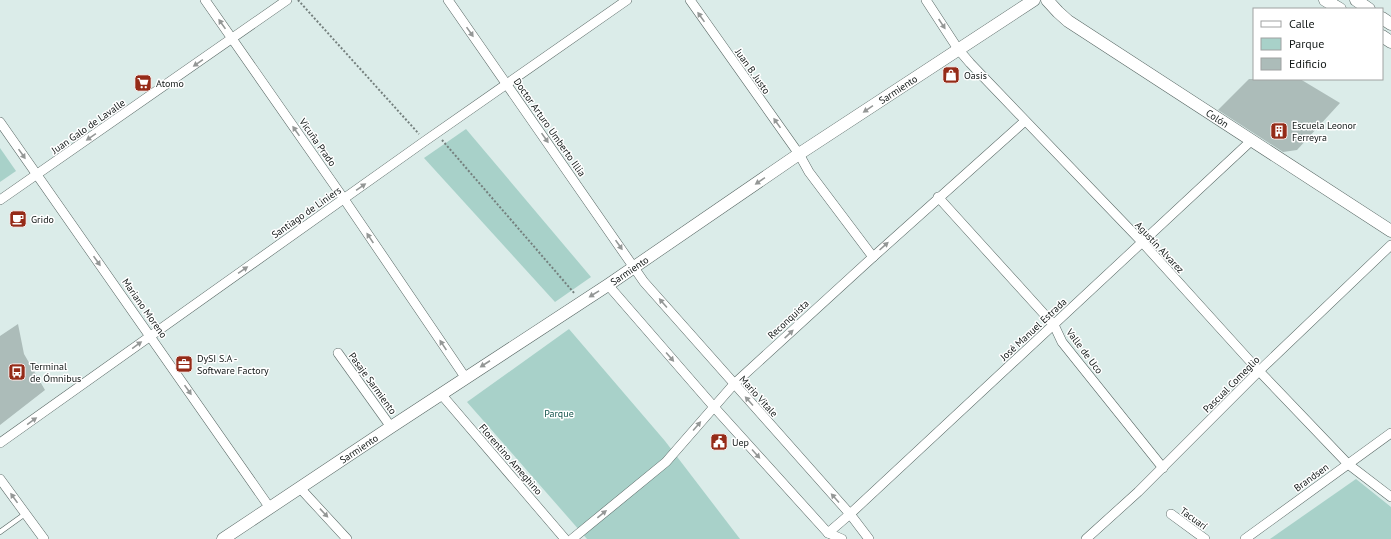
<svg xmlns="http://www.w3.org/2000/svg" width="1391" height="539" font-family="'PT Sans',sans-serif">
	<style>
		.green { fill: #a8d1c9 }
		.building { fill: #acbcb9 }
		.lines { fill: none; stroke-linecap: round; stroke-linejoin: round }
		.service-casing { stroke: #596865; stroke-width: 5.5 }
		.minor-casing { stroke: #596865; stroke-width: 10 }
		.tertiary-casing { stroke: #596865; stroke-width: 13 }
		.path { stroke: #747f7d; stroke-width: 2; stroke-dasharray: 2 2; stroke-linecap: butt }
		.service { stroke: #fff; stroke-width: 4.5 }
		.minor { stroke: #fff; stroke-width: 9 }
		.tertiary { stroke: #fff; stroke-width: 12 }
		.oneway { fill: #949796 }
		.labels { text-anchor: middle; stroke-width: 3; stroke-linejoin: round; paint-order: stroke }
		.street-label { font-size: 10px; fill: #111716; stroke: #fff }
		.poi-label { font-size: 10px; fill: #111716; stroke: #fff; text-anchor: start }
		.park-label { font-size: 10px; fill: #12544b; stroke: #fff }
	</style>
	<rect width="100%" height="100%" fill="#dbece9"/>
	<g class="green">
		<path d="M466 129 591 277 555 302 424 158Z"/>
		<path d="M0 148 16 171 0 182Z"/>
		<path d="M569 329 665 441 740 539H587L467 402Z"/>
		<path d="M1356 479 1391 507V539H1270Z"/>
	</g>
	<g class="building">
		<path d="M1249 79H1300L1340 103 1297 150 1283 152 1218 110Z"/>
		<path d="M18 324 24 354 45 390 0 425V336Z"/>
	</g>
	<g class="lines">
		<defs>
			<path id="service" d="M0 532 25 514"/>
			<g id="minor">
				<path d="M205 0 344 199 465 377"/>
				<path d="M448 0 644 282 850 514 869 539"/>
				<path d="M690 0 799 154 809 172 873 257"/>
				<path d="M926 0 958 49 970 63 1142 242 1259 371 1348 464 1391 497"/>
				<path d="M0 122 270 508"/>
				<path d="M938 197 1054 325 1062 342 1163 468"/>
				<path d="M0 200 287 0"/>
				<path d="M608 285 714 407 828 533 842 539"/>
				<path d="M338 353 391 427"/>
				<path d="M441 394 565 539"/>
				<path d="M0 443 425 141 627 0"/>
				<path d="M0 479 44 539"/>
				<path d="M300 488 347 539"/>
				<path d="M1171 514 1205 539"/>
				<path d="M828 533 850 514 1252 140"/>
				<path d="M572 539 666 462 734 384 873 257 1025 121"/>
				<path d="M1086 539 1138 492 1259 371 1391 245"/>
				<path d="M1245 539 1391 433"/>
			</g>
			<g id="tertiary">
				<path id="s1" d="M1047 0 1058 12 1068 21 1391 231"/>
				<path d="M1325 0 1340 9"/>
				<path d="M1356 0 1369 9"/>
				<path d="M1382 18 1391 24"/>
				<path d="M1382 36 1391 42"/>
				<path id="s2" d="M223 539 391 427 608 285 799 154 1034 0"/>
			</g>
		</defs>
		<use href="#service" class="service-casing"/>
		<use href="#minor" class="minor-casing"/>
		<use href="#tertiary" class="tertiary-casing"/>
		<g class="path">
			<path d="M298 0 419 134"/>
			<path d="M442 140 575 294"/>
		</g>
		<use href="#service" class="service"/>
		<use href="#minor" class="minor"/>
		<use href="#tertiary" class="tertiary"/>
	</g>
	<defs><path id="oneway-solid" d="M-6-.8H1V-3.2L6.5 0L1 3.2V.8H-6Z"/></defs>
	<g class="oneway">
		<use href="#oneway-solid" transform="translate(701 17) rotate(-125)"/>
		<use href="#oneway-solid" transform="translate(222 24) rotate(-125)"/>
		<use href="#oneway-solid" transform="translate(942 24) rotate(56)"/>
		<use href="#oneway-solid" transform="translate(470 32) rotate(55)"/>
		<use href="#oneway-solid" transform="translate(198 63) rotate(145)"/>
		<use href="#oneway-solid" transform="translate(868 109) rotate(146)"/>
		<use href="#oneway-solid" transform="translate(777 123) rotate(-125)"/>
		<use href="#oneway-solid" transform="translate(296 131) rotate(-125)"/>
		<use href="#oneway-solid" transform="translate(91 137) rotate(145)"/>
		<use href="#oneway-solid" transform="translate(545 138) rotate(55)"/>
		<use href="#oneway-solid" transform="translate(22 154) rotate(55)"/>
		<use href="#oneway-solid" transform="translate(760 181) rotate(146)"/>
		<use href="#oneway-solid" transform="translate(361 187) rotate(-35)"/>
		<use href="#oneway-solid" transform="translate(370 238) rotate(-124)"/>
		<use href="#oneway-solid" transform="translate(619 245) rotate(55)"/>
		<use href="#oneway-solid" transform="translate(884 246) rotate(-42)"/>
		<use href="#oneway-solid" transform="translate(97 261) rotate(55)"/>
		<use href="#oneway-solid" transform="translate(243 270) rotate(-35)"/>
		<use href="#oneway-solid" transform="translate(594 294) rotate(148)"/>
		<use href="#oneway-solid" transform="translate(663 303) rotate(-131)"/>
		<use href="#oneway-solid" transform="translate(789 334) rotate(-43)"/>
		<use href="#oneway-solid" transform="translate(137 345) rotate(-36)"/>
		<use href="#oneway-solid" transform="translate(443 345) rotate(-124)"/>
		<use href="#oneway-solid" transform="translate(670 357) rotate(49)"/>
		<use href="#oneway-solid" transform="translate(485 364) rotate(147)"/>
		<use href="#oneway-solid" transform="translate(188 390) rotate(55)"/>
		<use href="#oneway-solid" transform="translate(749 401) rotate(-132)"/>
		<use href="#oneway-solid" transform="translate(32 421) rotate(-36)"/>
		<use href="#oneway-solid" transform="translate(697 426) rotate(-49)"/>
		<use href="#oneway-solid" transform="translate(756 454) rotate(48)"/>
		<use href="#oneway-solid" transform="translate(14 498) rotate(-126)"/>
		<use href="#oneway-solid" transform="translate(835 498) rotate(-132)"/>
		<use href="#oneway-solid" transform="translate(324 513) rotate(47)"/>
		<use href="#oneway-solid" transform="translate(602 514) rotate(-39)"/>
	</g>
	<defs>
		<symbol id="shop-square" viewBox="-11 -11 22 22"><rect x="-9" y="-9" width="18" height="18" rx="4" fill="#952b18" stroke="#fff"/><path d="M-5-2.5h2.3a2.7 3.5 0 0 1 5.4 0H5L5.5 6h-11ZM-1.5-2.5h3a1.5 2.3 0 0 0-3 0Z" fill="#fff"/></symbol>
		<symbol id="supermarket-square" viewBox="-11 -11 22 22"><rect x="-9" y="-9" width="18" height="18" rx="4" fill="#952b18" stroke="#fff"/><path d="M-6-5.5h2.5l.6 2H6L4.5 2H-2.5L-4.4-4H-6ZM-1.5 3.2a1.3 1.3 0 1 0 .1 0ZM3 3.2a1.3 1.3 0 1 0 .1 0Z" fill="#fff"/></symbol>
		<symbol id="building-square" viewBox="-11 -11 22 22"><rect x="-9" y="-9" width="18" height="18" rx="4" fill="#952b18" stroke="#fff"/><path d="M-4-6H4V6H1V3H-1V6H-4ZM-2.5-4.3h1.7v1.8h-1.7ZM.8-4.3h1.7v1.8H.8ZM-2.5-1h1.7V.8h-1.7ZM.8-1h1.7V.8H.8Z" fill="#fff"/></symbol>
		<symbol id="cafe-square" viewBox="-11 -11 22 22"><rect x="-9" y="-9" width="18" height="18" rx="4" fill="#952b18" stroke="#fff"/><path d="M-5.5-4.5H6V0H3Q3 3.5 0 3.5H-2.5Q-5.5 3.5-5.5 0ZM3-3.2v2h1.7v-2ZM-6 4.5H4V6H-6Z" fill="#fff"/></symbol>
		<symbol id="office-square" viewBox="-11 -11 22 22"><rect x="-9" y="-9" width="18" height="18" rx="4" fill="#952b18" stroke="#fff"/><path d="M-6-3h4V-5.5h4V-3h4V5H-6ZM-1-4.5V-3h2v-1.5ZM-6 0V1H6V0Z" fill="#fff"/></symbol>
		<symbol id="bus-square" viewBox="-11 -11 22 22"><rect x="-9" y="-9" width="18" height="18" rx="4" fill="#952b18" stroke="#fff"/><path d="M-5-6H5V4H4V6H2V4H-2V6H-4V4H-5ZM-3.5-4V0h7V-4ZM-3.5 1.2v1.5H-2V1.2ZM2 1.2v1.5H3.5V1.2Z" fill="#fff"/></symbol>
		<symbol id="civic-square" viewBox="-11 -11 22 22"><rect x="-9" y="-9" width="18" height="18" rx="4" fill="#952b18" stroke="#fff"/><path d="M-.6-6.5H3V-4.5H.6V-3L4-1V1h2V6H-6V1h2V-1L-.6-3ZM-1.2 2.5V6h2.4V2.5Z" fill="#fff"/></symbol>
	</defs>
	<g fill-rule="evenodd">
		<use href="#shop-square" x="941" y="65" width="20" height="20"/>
		<use href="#supermarket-square" x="133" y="73" width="20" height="20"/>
		<use href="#building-square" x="1269" y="121" width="20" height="20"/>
		<use href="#cafe-square" x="8" y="209" width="20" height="20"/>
		<use href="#office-square" x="174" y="354" width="20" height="20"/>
		<use href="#bus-square" x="7" y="362" width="20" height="20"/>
		<use href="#civic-square" x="709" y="432" width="20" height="20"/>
	</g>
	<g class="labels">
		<g class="street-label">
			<text transform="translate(753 71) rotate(55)" y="4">Juan B. Justo</text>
			<text dy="4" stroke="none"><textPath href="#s2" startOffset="811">Sarmiento</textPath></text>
			<text dy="4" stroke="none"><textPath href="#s1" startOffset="208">Colón</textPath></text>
			<text transform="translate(88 126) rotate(-35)" y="4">Juan Galo de Lavalle</text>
			<text transform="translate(550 127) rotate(55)" y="4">Doctor Arturo Umberto Illia</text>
			<text transform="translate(318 142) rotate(55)" y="4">Vicuña Prado</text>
			<text transform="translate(306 212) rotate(-35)" y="4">Santiago de Liniers</text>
			<text transform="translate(1160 247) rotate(47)" y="4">Agustín Alvarez</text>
			<text dy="4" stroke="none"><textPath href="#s2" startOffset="487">Sarmiento</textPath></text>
			<text transform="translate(145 308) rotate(55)" y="4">Mariano Moreno</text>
			<text transform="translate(788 319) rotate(-43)" y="4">Reconquista</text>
			<text transform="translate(1033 329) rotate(-43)" y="4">José Manuel Estrada</text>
			<text transform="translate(1085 351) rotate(53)" y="4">Valle de Uco</text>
			<text transform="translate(373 383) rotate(54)" y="4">Pasaje Sarmiento</text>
			<text transform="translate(1231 384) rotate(-45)" y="4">Pascual Comeglio</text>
			<text transform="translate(759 396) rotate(48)" y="4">Mario Vitale</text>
			<text dy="4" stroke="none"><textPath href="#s2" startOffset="163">Sarmiento</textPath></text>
			<text transform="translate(511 459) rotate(49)" y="4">Florentino Ameghino</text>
			<text transform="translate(1311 477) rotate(-36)" y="4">Brandsen</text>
			<text transform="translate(1194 518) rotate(36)" y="4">Tacuarí</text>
		</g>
		<g class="poi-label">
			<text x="964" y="79">Oasis</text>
			<text x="156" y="87">Atomo</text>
			<text x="1292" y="129">Escuela Leonor<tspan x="1292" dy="12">Ferreyra</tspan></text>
			<text x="31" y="223">Grido</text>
			<text x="197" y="362">DySI S.A -<tspan x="197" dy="12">Software Factory</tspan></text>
			<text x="30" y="370">Terminal<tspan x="30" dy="12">de Ómnibus</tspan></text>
			<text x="732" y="446">Uep</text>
		</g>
		<g class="park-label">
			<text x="559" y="417">Parque</text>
		</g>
	</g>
	<rect x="1253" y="8" width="130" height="72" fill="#ffffff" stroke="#a0a2a2"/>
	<rect x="1261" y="21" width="20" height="6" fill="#ffffff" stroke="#a0a2a2"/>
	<text x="1289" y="28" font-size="12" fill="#111716">Calle</text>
	<rect x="1261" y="38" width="20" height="12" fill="#a8d1c9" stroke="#a0a2a2"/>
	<text x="1289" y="48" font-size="12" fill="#111716">Parque</text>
	<rect x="1261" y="58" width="20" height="12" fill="#acbcb9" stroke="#a0a2a2"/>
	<text x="1289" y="68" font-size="12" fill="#111716">Edificio</text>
</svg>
